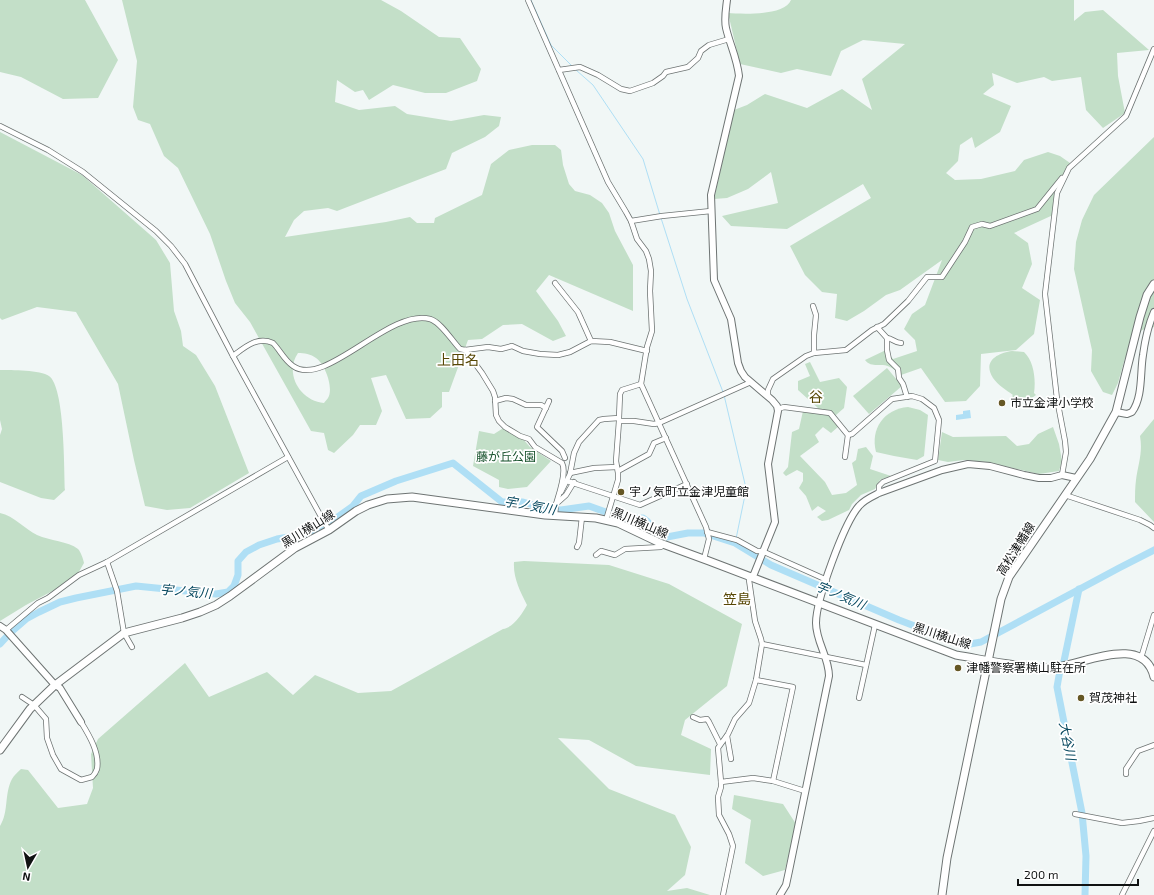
<svg xmlns="http://www.w3.org/2000/svg" width="1154" height="895" font-family="'Exo 2','Noto Sans JP',sans-serif">
	<style>
		.green { fill: #c3dfc8; fill-rule: evenodd }
		.water { fill: #afdff5 }
		.lines { fill: none; stroke-linecap: round; stroke-linejoin: round }
		.stream { stroke: #afdff5; stroke-width: 1 }
		.river { stroke: #afdff5; stroke-width: 7 }
		.minor-casing { stroke: #6e7473; stroke-width: 6 }
		.tertiary-casing { stroke: #6e7473; stroke-width: 8 }
		.secondary-casing { stroke: #6e7473; stroke-width: 9 }
		.primary-casing { stroke: #6e7473; stroke-width: 9 }
		.minor { stroke: #fff; stroke-width: 4.5 }
		.tertiary { stroke: #fff; stroke-width: 6 }
		.secondary { stroke: #fff; stroke-width: 7 }
		.primary { stroke: #fff; stroke-width: 7 }
		.poi-dot { fill: #655724; stroke: #fff; stroke-width: 1.5 }
		.labels { text-anchor: middle; stroke-width: 3.5; stroke-linejoin: round; paint-order: stroke }
		.poi-label { font-size: 12px; fill: #101212; stroke: #fff; text-anchor: start }
		.park-label { font-size: 12px; fill: #15502a; stroke: #fff }
		.street-label { font-size: 12px; fill: #101212; stroke: #fff }
		.water-label { font-size: 13px; font-style: italic; fill: #05475e; stroke: #fff }
		.quarter-label { font-size: 14px; fill: #574705; stroke: #fff }
	</style>
	<rect width="100%" height="100%" fill="#f1f7f6"/>
	<g class="green">
		<path d="M0 0H85L118 60 98 98 63 99 21 77 0 72Z"/>
		<path d="M122 0H381L401 11 439 37 460 38 481 69 477 81 446 93H425L393 85 369 100 363 90 355 92 337 80 335 102 359 110 395 106 407 114 451 121 484 115 501 117 499 126 485 137 452 153 446 169 337 211 328 208 304 211 294 220 285 237 386 222 410 217 417 223H434L435 218 482 195 491 164 509 150 532 145H555L561 150 563 165 569 184 575 191 590 195 602 203 609 213 615 231 633 265V311L549 275 536 291 558 321 566 336 553 341 522 324 503 325 482 339 468 340 449 392H442V407L430 418 406 419 386 375 371 378 382 411 376 425H360L353 435 334 453 328 450 324 433 311 431 250 322 235 303 226 281 210 234 178 168 164 156 150 124 138 120 133 107 137 61ZM298 353C304 353 311 354 316 358 325 364 334 388 328 398 327 400 325 401 324 403 300 401 284 373 298 353Z"/>
		<path d="M791 0H1074V21L1085 12 1103 10 1149 50 1117 53 1118 76 1125 113 1103 128 1086 110 1081 77 1052 81 1044 77 1017 83 992 73 994 85 983 94 1011 106 1000 132 975 148 972 137 960 145 958 161 946 173 955 180 981 179 1015 171 1024 160 1048 152 1060 156 1070 163 1054 196 1053 215 1014 233 1028 243 1032 264 1022 288 1040 300 1034 334 1016 350 981 354 980 386 966 401 945 402 921 368 901 375C898 373 894 369 890 367 881 362 872 369 865 360L886 350 893 359 917 351 915 340 904 329 912 314 925 305 942 260 900 290 886 295 864 311 847 321 835 318 837 294 822 292 805 275 790 246 871 198 863 184 787 229 731 226 722 216 778 203 771 172 748 189 727 198 714 199 734 110 747 105 765 94 807 108 842 89 872 110 862 79 905 44 863 40 841 51 831 76 797 69 781 73 740 64 728 13C742 14 785 16 791 0Z"/>
		<path d="M0 132 82 175 156 240 170 263 174 311 181 331 183 346 196 355 215 386 249 473 190 508 167 510 145 506 134 460 118 384 76 312 37 307 2 320 0 318Z"/>
		<path d="M1154 137V327L1142 330 1125 358 1118 383 1112 395 1103 392 1091 371 1092 350 1074 269 1076 242 1082 220 1094 195Z"/>
		<path d="M1012 351 1024 352C1034 361 1036 380 1034 393L1036 395C1027 402 1022 404 1012 396L1013 395C1006 390 998 385 993 378 982 361 998 353 1012 351Z"/>
		<path d="M810 362 820 382 839 378 847 387 844 408 836 415 835 423 839 426 831 433 823 427 815 435 819 442 800 456 825 482 832 495 846 493 857 485 852 463 856 460 858 449 866 447 873 456 870 469 891 476 880 480 875 489 861 495 852 504 849 510 828 520 822 521 817 517 826 511 818 506 812 511 806 496 799 488 803 481V473L797 470 786 476 783 473 788 467 792 432 799 429 803 411 816 413 818 408 798 390V381L810 376 805 364Z"/>
		<path d="M887 368 902 386 869 414 853 396Z"/>
		<path d="M0 370C11 370 41 370 49 376 65 387 64 470 65 490L54 500 41 498 0 482V435L2 429 0 420Z"/>
		<path d="M908 407 920 410 928 415 924 456 917 460 894 456 876 452C870 429 884 409 908 407Z"/>
		<path d="M1154 419V522L1135 502C1135 495 1135 487 1136 480 1138 464 1143 453 1140 436Z"/>
		<path d="M505 427 523 439 530 447 551 461 527 487 508 489 499 487V480L473 466 479 431 494 434Z"/>
		<path d="M1053 427 1059 444 1062 461 1059 471 1039 474 987 462 964 460 948 462 938 460 942 432 953 437 1006 436 1017 446 1029 444 1038 434Z"/>
		<path d="M0 513C14 516 25 529 37 535 50 541 68 541 78 549 81 552 83 559 84 563L77 575 60 587 26 605 0 621Z"/>
		<path d="M524 561 609 565 669 584 742 624 727 686 685 720 681 735 711 749 710 775 636 766 589 740 558 738 609 789 675 815 691 847 685 875 667 891 687 888 710 895H0V826C9 812 4 794 12 779 14 775 18 772 21 769L28 770 58 808 87 804 93 788 91 754 98 739 185 663 209 697 267 672 293 695 315 675 358 693 391 691 503 629C514 627 522 614 527 605 520 591 513 578 514 562Z"/>
		<path d="M734 795 783 804 796 824 785 870 763 876 745 863 751 820 732 809Z"/>
	</g>
	<path class="water" d="M970 410 971 418 956 420V415L963 414V411Z"/>
	<g class="lines">
		<g class="stream">
			<path d="M531 0 551 45 572 66"/>
			<path d="M576 70 593 85 643 159 660 215"/>
			<path d="M661 218 687 299 723 392"/>
			<path d="M724 395 745 484V495L736 539"/>
		</g>
		<g class="river">
			<path d="M1079 589 1064 661 1060 670 1057 687 1082 813 1086 856 1085 895"/>
			<path d="M0 644 11 632 26 619 39 612 60 602 76 598 136 586 216 594 228 592 234 586 238 575V561L246 552 259 545 277 539 317 532 353 506 361 496 396 481 453 463 502 502H523L544 508 561 510 589 506 625 519 643 518 647 521 656 532 667 537 688 533H704L735 543 771 565 899 620 938 635 970 644 981 642 1119 568 1154 550"/>
		</g>
		<defs>
			<g id="minor">
				<path d="M528 0 608 182 626 212 631 221 637 239 646 251 649 259 651 271 650 291 652 331 647 347 641 384 706 527 709 539 704 559"/>
				<path d="M559 70 580 67 598 75 621 89 630 91 653 83 663 76 666 72 688 67 698 58 701 51 709 45 729 39"/>
				<path d="M0 126 48 150 83 172 156 231 171 246 185 264 233 356 324 522 329 530"/>
				<path d="M631 221 662 216 711 211"/>
				<path d="M555 283 578 312 591 341"/>
				<path d="M813 306 816 315 814 335V353"/>
				<path d="M877 327 887 338C892 338 895 343 901 343"/>
				<path d="M887 338V350L889 360 898 369 899 378 903 384 907 397"/>
				<path d="M465 350 482 373 493 391 495 397 496 415 499 421 505 427 520 436 529 439 535 447 562 463C567 472 559 494 556 504"/>
				<path d="M233 356C245 347 257 336 273 343 280 350 284 360 293 366 325 389 389 308 430 319 441 322 452 341 460 349L465 350 488 347 501 349 512 346 523 351 540 354 558 355 570 352 591 341 610 342 647 351"/>
				<path d="M768 396V390L773 379 806 356 814 353 846 350 872 330 884 324 908 301 927 277H942L965 242 972 227 982 224 990 226 1037 209 1062 178"/>
				<path d="M495 401 506 398 513 399 526 405H541L546 408"/>
				<path d="M549 401 537 427 562 451 565 458"/>
				<path d="M778 409 784 407 830 413 848 435 845 457"/>
				<path d="M848 435 852 434 892 399 912 396 922 399 934 408 939 420 935 461 883 482 879 486V493"/>
				<path d="M618 471 649 454 654 443 666 438"/>
				<path d="M570 473 594 468 617 467"/>
				<path d="M1062 475 1066 452 1065 441 1057 399 1045 294 1057 193 1069 168 1126 116 1154 49"/>
				<path d="M567 481 640 505 687 484"/>
				<path d="M561 492 570 474 574 453 579 442 599 420 604 419 619 418 620 394 622 390 641 384"/>
				<path d="M1065 495 1140 520 1150 525 1154 528"/>
				<path d="M555 515 556 504 566 495 574 482"/>
				<path d="M606 520 618 480V473L616 461 619 421H634L654 424 659 423 751 382"/>
				<path d="M707 532 737 540 757 551H762L827 580"/>
				<path d="M577 547 579 543 582 517"/>
				<path d="M596 555 601 551 615 555 625 549 661 547 663 545"/>
				<path d="M107 562 117 591 124 633 132 647"/>
				<path d="M6 630 38 603 48 598 79 575 107 562 288 457"/>
				<path d="M762 644 866 665"/>
				<path d="M1141 658 1154 615"/>
				<path d="M756 680 793 687 773 781"/>
				<path d="M22 697 34 705 46 719 47 738 53 755 61 769 81 780 92 777C94 775 96 772 97 769 100 753 89 735 81 722"/>
				<path d="M859 698 875 625"/>
				<path d="M693 717 700 720 707 719 709 722 720 744"/>
				<path d="M727 736 731 759"/>
				<path d="M1126 774V769L1138 751 1154 745"/>
				<path d="M721 782 753 778 773 781 805 791"/>
				<path d="M1075 814 1122 823 1139 821 1154 818"/>
				<path d="M723 895 733 846 729 834 719 815 718 797 721 787V782L718 748 728 734 735 719 749 703 756 680 762 644 761 639 755 621 749 580 751 577"/>
				<path d="M1122 895 1154 831"/>
			</g>
			<g id="tertiary">
				<path d="M727 0C726 9 724 19 726 28 730 45 737 58 739 76L711 195 714 280 731 319 738 363 741 371 745 377 772 400 777 406 778 411 768 464 775 522 754 574 751 577"/>
				<path d="M1116 412 1127 414 1132 412C1143 397 1140 373 1143 355 1145 340 1148 326 1154 312"/>
				<path d="M0 626 6 630 55 685 60 688 81 722"/>
				<path d="M780 895 786 885 789 871 829 676C829 657 816 642 816 623 816 600 844 523 859 506 864 500 871 497 879 493L942 470 968 464 990 466 1024 475 1039 478H1051L1062 475 1076 478"/>
			</g>
			<path id="secondary" d="M0 750 30 709 55 685 124 633 182 618 200 612 216 605 230 596 295 548 329 530 356 511 368 505 387 499 412 497 545 515 596 518 618 523 660 543 709 561 956 655C986 660 1017 667 1047 668 1076 669 1143 630 1154 677"/>
			<path id="primary" d="M942 895 947 858 1001 599 1009 577 1090 459 1116 412 1140 317 1147 295 1154 284"/>
		</defs>
		<use href="#minor" class="minor-casing"/>
		<use href="#tertiary" class="tertiary-casing"/>
		<use href="#secondary" class="secondary-casing"/>
		<use href="#primary" class="primary-casing"/>
		<use href="#minor" class="minor"/>
		<use href="#tertiary" class="tertiary"/>
		<use href="#secondary" class="secondary"/>
		<use href="#primary" class="primary"/>
	</g>
	<g class="poi-dot">
		<circle cx="1002" cy="403" r="4"/>
		<circle cx="621" cy="492" r="4"/>
		<circle cx="958" cy="668" r="4"/>
		<circle cx="1081" cy="698" r="4"/>
	</g>
	<g class="labels">
		<g class="poi-label">
			<text x="1010" y="407">市立金津小学校</text>
			<text x="629" y="496">宇ノ気町立金津児童館</text>
			<text x="966" y="672">津幡警察署横山駐在所</text>
			<text x="1089" y="702">賀茂神社</text>
		</g>
		<g class="park-label">
			<text x="506" y="461">藤が丘公園</text>
		</g>
		<g class="street-label">
			<text transform="translate(640 523) rotate(23)" y="4">黒川横山線</text>
			<text transform="translate(308 529) rotate(-32)" y="4">黒川横山線</text>
			<text transform="translate(1016 549) rotate(-58)" y="4">高松津幡線</text>
			<text transform="translate(942 636) rotate(18)" y="4">黒川横山線</text>
		</g>
		<g class="water-label">
			<text transform="translate(530 505) rotate(10)" y="5">宇ノ気川</text>
			<text transform="translate(186 591) rotate(5)" y="5">宇ノ気川</text>
			<text transform="translate(841 595) rotate(23)" y="5">宇ノ気川</text>
			<text transform="translate(1068 741) rotate(79)" y="5">大谷川</text>
		</g>
		<g class="quarter-label">
			<text x="458" y="365">上田名</text>
			<text x="816" y="402">谷</text>
			<text x="737" y="604">笠島</text>
		</g>
	</g>
	<g transform="translate(28 867) rotate(189)" stroke="#ffffff" stroke-width="3" paint-order="stroke">
	<path d="M0-3L7 15L0 10L-7 15Z" fill="#101212"/>
	<text y="-6" font-size="11" font-weight="bold" text-anchor="middle" fill="#101212">N</text>
	</g>
	<path d="M1018 879v6h120v-6" fill="none" stroke="#101212" stroke-width="2"/>
	<text x="1024" y="879" font-size="12" fill="#101212" stroke="#ffffff" stroke-width="3" paint-order="stroke">200 m</text>
</svg>
